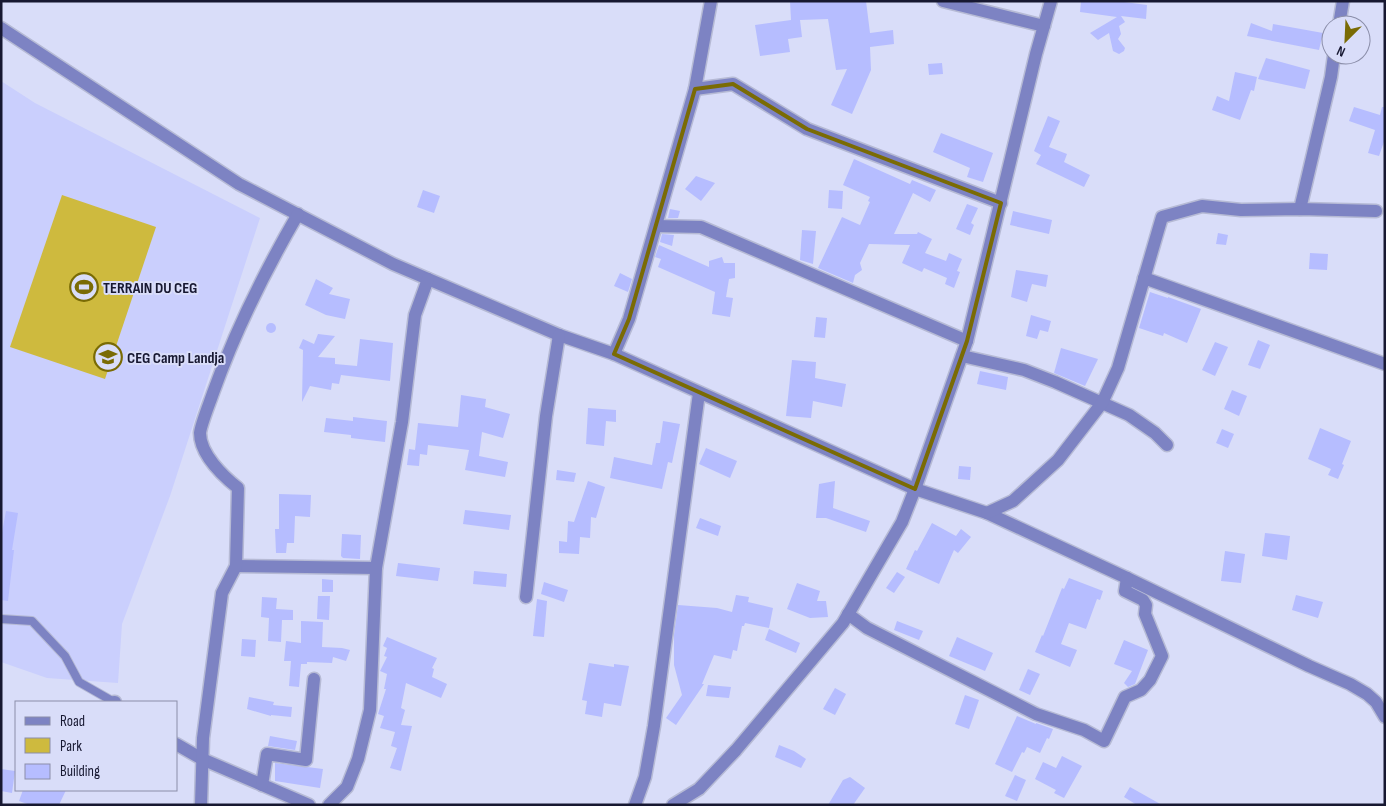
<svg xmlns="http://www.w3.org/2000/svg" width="1386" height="806" font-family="'Sofia Sans Condensed',sans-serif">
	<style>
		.built { fill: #cacffd }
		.green { fill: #ceba3e }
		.building { fill: #b6bdff }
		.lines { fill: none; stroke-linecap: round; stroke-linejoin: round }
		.service-casing { stroke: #b6bad5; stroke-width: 10 }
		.minor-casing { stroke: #b6bad5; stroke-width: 15 }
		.service { stroke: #7d83c3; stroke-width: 8 }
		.minor { stroke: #7d83c3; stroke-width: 12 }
		.marked { fill: none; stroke: #7a6b04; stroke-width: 4; stroke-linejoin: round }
		.labels { text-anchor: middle; stroke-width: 4; stroke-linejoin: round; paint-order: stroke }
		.poi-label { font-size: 16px; font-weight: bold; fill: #171831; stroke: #d9ddf9; text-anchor: start }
	</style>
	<rect width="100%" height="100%" fill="#d9ddf9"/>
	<path class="built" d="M1 81 35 103 260 218 170 496 122 624 118 683 47 678 1 662Z"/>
	<path class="green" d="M62 195 156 227 105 379 10 347Z"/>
	<g class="building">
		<path d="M790 1H866L870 33 893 30 894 44 870 47 871 70 852 114 831 105 847 69 836 70 828 19 800 20 802 37 788 39 790 52 760 56 755 25 791 20Z"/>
		<path d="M1081 1H1117L1147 5 1146 19 1121 16 1125 22 1119 26 1121 34 1118 39 1125 48 1124 51 1119 54 1113 51 1109 33 1098 40 1090 33 1117 17 1080 12Z"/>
		<path d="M1251 23 1272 31 1273 24 1323 33 1319 50 1247 36Z"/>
		<path d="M1266 58 1310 70 1305 89 1258 79Z"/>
		<path d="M942 63 943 74 929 75 928 64Z"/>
		<path d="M1235 72 1257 77 1254 91 1251 90 1240 120 1212 110 1217 96 1229 101Z"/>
		<path d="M1354 107 1380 115 1382 107H1385V139L1379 156 1368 153 1375 130 1349 121Z"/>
		<path d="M1048 116 1060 121 1049 147 1067 154 1064 162 1090 175 1084 187 1036 164 1041 155 1034 151Z"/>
		<path d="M941 133 993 153 983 182 967 177 970 168 933 152Z"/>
		<path d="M854 159 910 184 912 180 936 190 930 202 913 193 894 234H917L918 232 932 239 925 253 946 261 949 253 962 259 957 271 960 272 954 288 945 284 947 278 924 268 922 272 902 263 910 245 869 244 860 263 862 270 855 275 853 283 818 268 842 217 860 225 870 202 868 201 870 197 843 185Z"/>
		<path d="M696 176 715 183 701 201 685 189Z"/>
		<path d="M423 190 440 196 434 213 417 207Z"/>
		<path d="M829 190 843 191 842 209 828 208Z"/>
		<path d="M967 204 978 208 971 223 974 225 970 235 956 229Z"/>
		<path d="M670 209 680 211 678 218H668Z"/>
		<path d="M1013 211 1052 220 1049 234 1010 225Z"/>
		<path d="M802 230 816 231 813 264 800 260Z"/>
		<path d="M1218 233 1228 235 1226 245 1216 244Z"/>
		<path d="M662 234 674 235 672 246 660 242Z"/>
		<path d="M659 245 709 267V261L722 257 724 263H735V278L729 279 726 297 733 298 730 317 712 314 715 292 658 267 661 259 655 257Z"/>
		<path d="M1310 253 1328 254 1327 270 1309 269Z"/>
		<path d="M1016 270 1048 275 1046 287 1032 284 1027 302 1011 297Z"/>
		<path d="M620 273 632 279 628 292 614 286Z"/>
		<path d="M316 279 333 288 329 294 350 299 345 319 326 315 305 305Z"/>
		<path d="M1150 292 1168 298V297L1201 309 1187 343 1164 333 1163 336 1139 328Z"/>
		<path d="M1031 315 1051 321 1048 332 1040 330 1037 339 1026 336Z"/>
		<path d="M816 317 827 318 825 338 814 337Z"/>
		<circle cx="271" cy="328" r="5"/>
		<path d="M318 334 335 336 318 357 335 358V364L357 366 360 339 393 343 390 381 341 375 339 384 332 383 331 390 310 386 302 402 303 350 299 348 303 339 314 344Z"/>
		<path d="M1258 340 1270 345 1260 369 1248 365Z"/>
		<path d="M1215 342 1228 347 1215 376 1202 370Z"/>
		<path d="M1061 348 1098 359 1085 386 1054 373Z"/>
		<path d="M792 360 816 362 815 378 846 384 842 407 813 401 811 418 786 416Z"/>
		<path d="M980 371 1008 377 1006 390 977 384Z"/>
		<path d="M1232 390 1247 396 1239 416 1224 409Z"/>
		<path d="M461 395 486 399 485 407 510 414 503 438 482 432 479 456 508 462 505 477 465 470 469 450 428 445 427 455 420 454 419 466 407 465 409 449 415 450 418 423 458 427Z"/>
		<path d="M588 408 616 410V422L606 421 604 446 586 444Z"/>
		<path d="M353 417 387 421 385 442 351 438V435L324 432 326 418 353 421Z"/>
		<path d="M663 421 680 424 672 463 668 462 662 489 610 478 614 457 652 465 656 443H660Z"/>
		<path d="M1320 428 1351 441 1342 464 1344 465 1338 479 1328 475 1331 469 1308 459Z"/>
		<path d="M1222 429 1234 434 1228 448 1216 443Z"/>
		<path d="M706 448 737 461 730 478 699 464Z"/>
		<path d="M959 466 971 467 970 480 958 479Z"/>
		<path d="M557 470 576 473 574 482 556 480Z"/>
		<path d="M588 481 605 487 596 518 591 517 590 538 580 537 579 554 559 553V541L567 542 568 521 574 522Z"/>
		<path d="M835 481 833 508 870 521 866 532 826 518H816L819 484Z"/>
		<path d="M279 494 311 495 310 517 295 516 294 543H287L286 553H276L275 529H279Z"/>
		<path d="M465 510 511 515 509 530 463 524Z"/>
		<path d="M6 511 18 513 12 550H14L8 601 1 600V538Z"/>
		<path d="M700 518 721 526 718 536 696 528Z"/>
		<path d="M932 523 956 536 961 529 971 537 958 553 954 550 939 584 906 569 915 550 917 551Z"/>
		<path d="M1265 533 1290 536 1287 560 1262 556Z"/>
		<path d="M342 534 361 535 360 559 343 558 341 556Z"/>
		<path d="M1225 551 1245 554 1241 583 1221 581Z"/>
		<path d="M398 563 440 568 438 581 396 576Z"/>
		<path d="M474 571 507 574 506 587 473 584Z"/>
		<path d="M897 572 905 577 894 593 886 588Z"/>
		<path d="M1069 578 1103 591 1100 600 1097 599 1086 629 1069 623 1061 644 1077 650 1070 667 1035 652 1042 635 1043 636 1062 588 1064 589Z"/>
		<path d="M322 579 333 580V592H322Z"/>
		<path d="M544 582 568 590 564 602 541 594Z"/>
		<path d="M797 583 820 591 817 601H826L828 617 810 618 787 609Z"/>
		<path d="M736 595 749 597 748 602 773 608 769 628 745 623 744 626H742L737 651 733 650 731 659 714 655 702 684H704L676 725 666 718 682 695 674 665V635L678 605 717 608 732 612Z"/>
		<path d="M1296 595 1323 602 1318 618 1292 610Z"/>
		<path d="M318 596H330L329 620 317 619Z"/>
		<path d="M262 597 277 598 276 609 293 610V620H282L281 642 268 641 269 618 261 617Z"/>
		<path d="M537 599 547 601 544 637 533 636Z"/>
		<path d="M301 621 323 622 322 647 342 648 350 650 346 661 333 657 332 663 307 662V664H301L299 687 289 686 291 661H284L286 641 301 643Z"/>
		<path d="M897 621 923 631 919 640 894 630Z"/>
		<path d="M769 629 800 643 796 653 765 640Z"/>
		<path d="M387 637 437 658 432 668 434 669 432 677 447 684 441 698 406 683 401 708 405 710 401 725 412 726 401 771 390 768 397 748 391 746 395 732 380 728 384 716 378 714 386 689H384L387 674 380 671 387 657 384 656 387 648 383 646Z"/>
		<path d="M957 637 993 653 985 671 949 656Z"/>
		<path d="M242 639 256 640 255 657 241 656Z"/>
		<path d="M1124 640 1148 650 1135 684 1128 687 1124 683 1132 671 1114 664Z"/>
		<path d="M589 663 614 667V664L629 666 621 706 604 703 602 717 585 714 587 701 582 700Z"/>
		<path d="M1028 669 1040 674 1030 695 1019 690Z"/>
		<path d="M708 685 731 687 729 698 706 696Z"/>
		<path d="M835 688 846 694 835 715 823 709Z"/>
		<path d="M965 695 979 700 969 729 955 724Z"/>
		<path d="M249 697 274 702 273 705 292 707 291 717 271 715V716L247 709Z"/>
		<path d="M1017 716 1036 724V723L1053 729 1049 739 1047 738 1040 753 1027 747 1024 753 1022 752 1012 772 995 764Z"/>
		<path d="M270 736 297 741 295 750 268 746Z"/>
		<path d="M779 745 794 751 806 759 801 768 775 757Z"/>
		<path d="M1062 756 1082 766 1064 798 1054 793 1056 790 1035 779 1043 762 1056 768Z"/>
		<path d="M275 763 323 769 320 788 275 781Z"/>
		<path d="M1 769 15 771 12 793 1 791Z"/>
		<path d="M1015 775 1026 780 1017 801 1005 796Z"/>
		<path d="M850 777 865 788 853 805H828L843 780Z"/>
		<path d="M1130 787 1162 805H1137L1124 797Z"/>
		<path d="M23 790H66L59 805H30L19 801Z"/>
	</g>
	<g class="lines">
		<defs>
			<path id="service" d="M1 619 32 621 65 656 79 682 114 702"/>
			<g id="minor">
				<path d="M943 1 1044 26"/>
				<path d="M1339 25 1343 1"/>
				<path d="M1 28 239 184 393 264 559 335 614 354 915 489 987 513 1127 578 1309 666 1350 684 1367 694 1376 702 1385 717"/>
				<path d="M695 89 733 84 807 129 1001 203"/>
				<path d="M1300 209 1331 77 1334 55"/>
				<path d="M656 226 701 227 967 341"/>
				<path d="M1144 278 1385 364"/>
				<path d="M614 354 629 319 695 89 711 1"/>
				<path d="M962 356 1024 370 1055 382 1129 415 1155 433 1167 445"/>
				<path d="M987 513 1013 501 1058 460 1102 403 1118 368 1162 217 1202 206 1241 210 1300 209 1376 211"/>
				<path d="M236 566 376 568"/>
				<path d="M526 597 546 416 559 335"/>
				<path d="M848 614 867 628 1036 714 1084 730 1104 741 1125 697 1141 690 1150 680 1162 656 1145 614 1146 605 1143 600 1125 591 1127 578"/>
				<path d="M114 702H115"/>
				<path d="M176 744 202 759 309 805"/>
				<path d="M262 785 267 754 306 760 314 679"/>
				<path d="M201 805 203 738 222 593 236 566 238 488C223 476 200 454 200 433 201 424 210 402 213 393 235 331 265 271 298 214"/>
				<path d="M329 805 347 787 358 759 370 710 376 568 402 422 415 315 428 279"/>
				<path d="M635 805 645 777 654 726 699 393"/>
				<path d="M673 805 699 789 736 750 843 623 902 522 915 489 967 341 1036 54 1051 1"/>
			</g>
		</defs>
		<use href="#service" class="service-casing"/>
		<use href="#minor" class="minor-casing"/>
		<use href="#service" class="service"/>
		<use href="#minor" class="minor"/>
	</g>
	<path class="marked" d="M733 84 807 129 1001 203 967 341 915 489 614 354 629 319 695 89Z"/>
	<defs>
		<symbol id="stadium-ring" viewBox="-11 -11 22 22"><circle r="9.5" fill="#d9ddf9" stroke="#7a6b04" stroke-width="1.5"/><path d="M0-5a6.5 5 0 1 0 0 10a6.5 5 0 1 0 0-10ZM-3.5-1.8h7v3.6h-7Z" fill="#7a6b04"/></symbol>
		<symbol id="school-ring" viewBox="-11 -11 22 22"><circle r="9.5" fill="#d9ddf9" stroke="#7a6b04" stroke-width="1.5"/><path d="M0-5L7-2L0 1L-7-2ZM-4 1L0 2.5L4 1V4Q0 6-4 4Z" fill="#7a6b04"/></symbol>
	</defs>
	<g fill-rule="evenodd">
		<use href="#stadium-ring" x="68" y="271" width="32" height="32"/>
		<use href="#school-ring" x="92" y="341" width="32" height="32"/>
	</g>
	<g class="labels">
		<g class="poi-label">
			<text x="103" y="293">TERRAIN DU CEG</text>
			<text x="127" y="363">CEG Camp Landja</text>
		</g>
	</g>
	<rect width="1386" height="806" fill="none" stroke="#171831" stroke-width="5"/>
	<rect x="15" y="701" width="162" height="90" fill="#d9ddf9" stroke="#8b8ea9"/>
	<rect x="25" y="717" width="25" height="8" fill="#7d83c3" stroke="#8b8ea9"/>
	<text x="60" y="726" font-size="15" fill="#171831">Road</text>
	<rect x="25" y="738" width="25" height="15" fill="#ceba3e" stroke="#8b8ea9"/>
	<text x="60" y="751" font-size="15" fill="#171831">Park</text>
	<rect x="25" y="764" width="25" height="15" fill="#b6bdff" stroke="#8b8ea9"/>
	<text x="60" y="776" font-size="15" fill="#171831">Building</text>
	<g transform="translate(1346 40) rotate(204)"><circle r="24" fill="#d9ddf9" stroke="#8b8ea9"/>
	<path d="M0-4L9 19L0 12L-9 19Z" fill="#7a6b04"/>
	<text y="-8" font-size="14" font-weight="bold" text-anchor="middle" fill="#171831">N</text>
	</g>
</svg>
